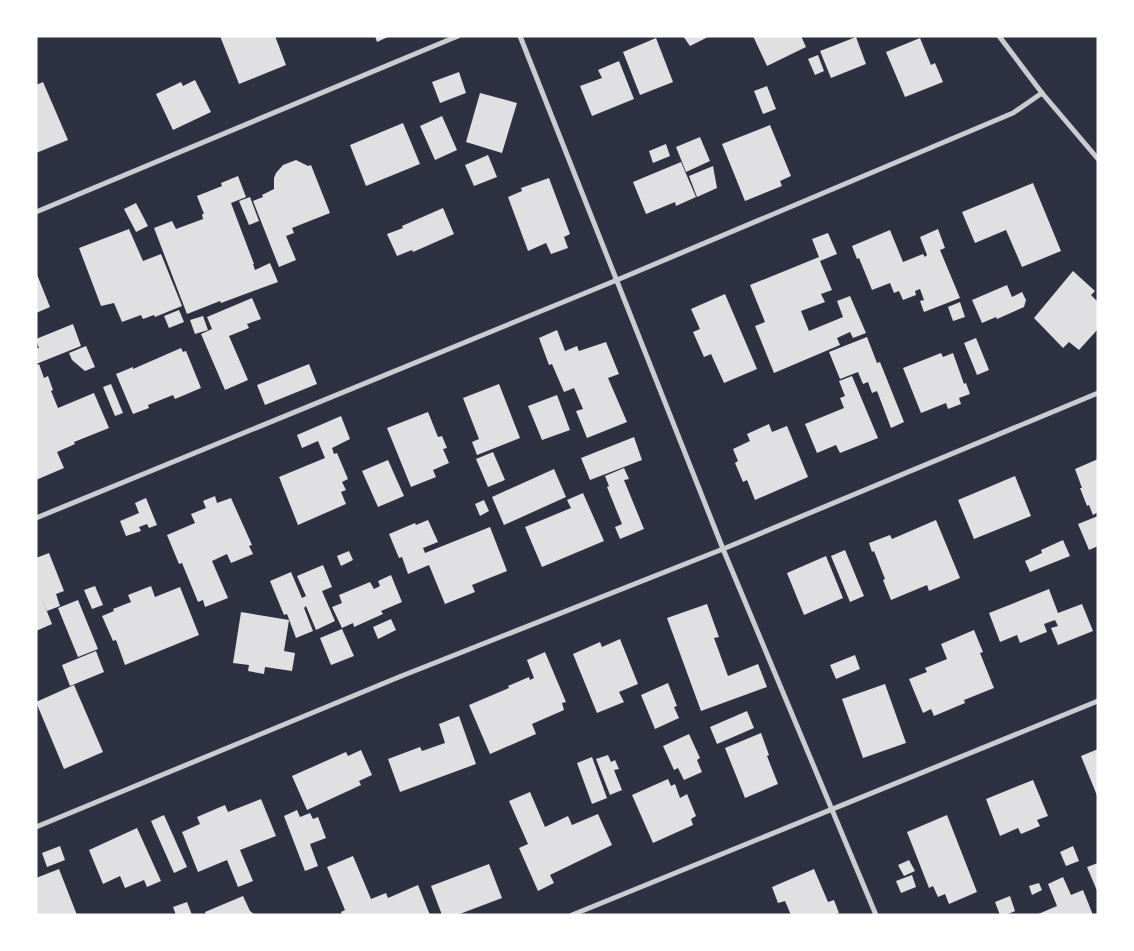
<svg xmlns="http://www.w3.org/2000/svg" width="1134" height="951" font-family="Roboto,sans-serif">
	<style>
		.building { fill: #e0e0e3 }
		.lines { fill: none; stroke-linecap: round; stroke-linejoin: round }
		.minor { stroke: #caccd0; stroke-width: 5 }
	</style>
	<rect width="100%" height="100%" fill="#2d3142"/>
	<g class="building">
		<path d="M220 36H275L286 65 239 84Z"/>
		<path d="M375 36H390L377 42Z"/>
		<path d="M683 36H710L690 46Z"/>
		<path d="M753 36H801L806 47 767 66Z"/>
		<path d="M856 37 866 64 831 78 820 51Z"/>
		<path d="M656 38 673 82 640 95 623 52Z"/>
		<path d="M920 38 931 65 935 63 943 82 905 97 886 52Z"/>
		<path d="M818 55 824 71 815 75 808 59Z"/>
		<path d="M619 61 634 99 592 116 580 86 602 78 598 70Z"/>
		<path d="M459 72 466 93 440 103 432 82Z"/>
		<path d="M195 80 211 112 173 130 156 94 181 82 183 86Z"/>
		<path d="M43 82 68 140 36 153V85Z"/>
		<path d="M767 86 776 109 763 114 754 91Z"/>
		<path d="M480 93 517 103 502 153 466 142Z"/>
		<path d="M442 116 457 150 435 160 420 126Z"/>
		<path d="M403 123 420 164 366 186 350 145Z"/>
		<path d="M770 125 791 176 780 181 782 186 745 201 722 144Z"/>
		<path d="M700 137 710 161 686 172 676 147Z"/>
		<path d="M666 144 670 156 653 163 649 151Z"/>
		<path d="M488 155 497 177 474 186 465 165Z"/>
		<path d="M296 160 308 166 311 165 330 213 292 228 294 233 286 236 296 260 279 267 253 201 263 197 262 195 274 189V178L276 173 283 165Z"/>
		<path d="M681 162 696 197 676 206 675 202 646 214 633 182Z"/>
		<path d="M713 166 717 188 697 197 689 176Z"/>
		<path d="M238 176 246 197 231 203 254 264H253L255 270 270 263 278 282 221 303 220 301 187 314 154 228 172 221 176 229 203 219 202 214H204L197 196 222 186 221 183Z"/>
		<path d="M549 178 570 234 564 237 568 248 551 254 546 243 528 251 508 197 522 191 521 188Z"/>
		<path d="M1033 183 1061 251 1022 267 1006 230 975 243 962 212Z"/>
		<path d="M250 197 259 221 249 225 239 201Z"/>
		<path d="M136 203 148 226 136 232 124 209Z"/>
		<path d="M443 208 454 234 413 252 412 250 397 256 387 234 403 228 402 226Z"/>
		<path d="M129 229 143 261 161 254 182 306 155 317 154 315 143 319 141 315 122 322 114 303 101 306 79 248Z"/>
		<path d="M938 229 945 248 940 250 960 298 924 312 920 301 924 300 920 289 915 291 916 295 903 300 899 291 894 293 890 283 872 290 859 258 857 259 852 246 890 230 903 262 923 254 925 257 927 255 920 237Z"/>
		<path d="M828 233 837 254 820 261 832 290 821 294 825 302 801 311 809 331 843 317 837 301 850 296 866 333 853 338 850 332 837 338 840 345 774 373 755 326 765 322 750 285 819 257 812 239Z"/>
		<path d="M1073 271 1095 291 1091 295 1098 302V329L1079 350 1069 342 1063 348 1034 318Z"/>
		<path d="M36 272 50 307 36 313Z"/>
		<path d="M1007 285 1012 297 1022 292 1026 300 1024 307 997 319 996 317 982 323 972 300Z"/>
		<path d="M725 294 757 369 724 383 711 354 704 357 693 332 700 329 691 309Z"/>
		<path d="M252 298 261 319 247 324 249 328 229 336 248 380 225 390 201 334 212 329 207 317Z"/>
		<path d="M960 302 965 317 953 321 948 307Z"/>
		<path d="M179 310 184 322 169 328 164 316Z"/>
		<path d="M203 316 208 330 195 334 190 320Z"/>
		<path d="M73 324 81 346 36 364V349L39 348 36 339Z"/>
		<path d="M557 330 565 351 577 346 579 351 606 342 619 374 608 378 627 422 587 438 576 411 583 409 574 388 564 392 552 364 549 365 539 338Z"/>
		<path d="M867 337 877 363 880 362 904 422 891 428 877 391 872 393 868 382 863 384 858 372 840 379 829 352Z"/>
		<path d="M976 338 989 370 977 375 964 343Z"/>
		<path d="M86 346 95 367 85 371 72 360 69 353Z"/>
		<path d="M181 348 183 352 186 351 201 388 175 399 173 395 148 405 149 408 133 414 116 374 133 367V369Z"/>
		<path d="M941 353 943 357 953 353 964 384 966 383 970 394 959 398 961 404 948 409 946 403 921 413 903 368Z"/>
		<path d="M39 364 44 378 48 376 53 390 51 391 58 408 94 393 109 428 74 442 75 444 57 452 64 468 36 480V366Z"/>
		<path d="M309 364 317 384 265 405 257 385Z"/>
		<path d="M852 376 878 438 840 453 836 445 817 453 805 424 844 408 840 398 845 396 839 381Z"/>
		<path d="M111 384 123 413 115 416 103 387Z"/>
		<path d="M499 384 520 438 477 455 472 442 479 439 463 398Z"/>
		<path d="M557 395 570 430 542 440 528 406Z"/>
		<path d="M428 412 438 437 442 436 447 448 443 449 449 463 433 470 436 477 411 487 387 428Z"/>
		<path d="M341 416 350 439 332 448 334 454 337 453 348 479 342 482 346 490 341 492 346 504 298 525 279 477 325 458 318 441 302 448 297 435Z"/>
		<path d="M769 424 772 432 787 426 808 477 755 500 747 480 743 482 735 463 738 461 733 449 750 441 747 434Z"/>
		<path d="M634 437 642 460 590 480 581 458Z"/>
		<path d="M493 452 505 480 488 487 476 459Z"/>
		<path d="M1098 459V512L1093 515 1089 505 1087 506 1080 488H1082L1075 469Z"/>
		<path d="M388 460 404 496 378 507 362 471Z"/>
		<path d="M624 468 629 479 624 480 644 529 620 539 615 527 622 524 607 487 609 486 605 476Z"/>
		<path d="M554 469 566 497 504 525 492 497Z"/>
		<path d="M1015 476 1031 516 974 539 958 500Z"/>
		<path d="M583 493 604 541 542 567 525 527 571 508 567 500Z"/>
		<path d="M215 496 217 503 231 498 252 545 249 546 253 554 231 563 227 554 212 561 228 598 205 607 203 600 198 602 182 563 179 564 167 535 195 523 191 514 206 508 203 501Z"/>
		<path d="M146 498 157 525 149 528 147 524 139 527 141 531 126 536 120 521 139 513 135 503Z"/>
		<path d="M484 500 489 511 480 516 475 504Z"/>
		<path d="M1098 516V546L1089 550 1078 524Z"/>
		<path d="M428 520 438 542 423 548 425 553 490 527 507 571 472 585 475 592 445 604 429 565 408 574 402 557 399 558 389 534 415 523 416 525Z"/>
		<path d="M936 520 960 578 929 591 927 585 891 600 883 580 885 579 874 551 872 552 869 543 890 535 892 539Z"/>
		<path d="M1063 540 1070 556 1030 572 1025 561 1042 553 1041 550Z"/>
		<path d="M845 550 864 596 850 602 831 556Z"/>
		<path d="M349 551 353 560 341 566 337 556Z"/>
		<path d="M49 553 64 591 56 594 60 606 47 611 42 599 52 624 36 631V558Z"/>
		<path d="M826 556 843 598 804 615 787 573Z"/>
		<path d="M323 565 332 587 322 591 335 621 316 630 306 606 304 608 313 631 296 638 287 614 284 615 270 581 291 572 302 598 306 596 297 576Z"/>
		<path d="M391 575 402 602 381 611 383 614 354 627 353 623 342 628 332 607 342 603 339 595 370 582 374 589 380 586 378 581Z"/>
		<path d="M95 586 103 605 92 609 84 590Z"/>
		<path d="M151 586 155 597 180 587 199 635 125 665 116 640 113 641 102 616 114 611 113 609 131 602 128 595Z"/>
		<path d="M1049 589 1058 613 1082 604 1093 631 1058 645 1051 628 1058 626 1055 620 1044 624 1047 632 1020 643 1017 635 1000 642 989 613Z"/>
		<path d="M78 600 98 649 78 657 58 608Z"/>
		<path d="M707 604 719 637 714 638 728 676 758 664 767 687 701 711 667 618Z"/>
		<path d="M241 612 289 620 284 651 295 653 292 671 265 667 264 674 248 671 249 665 233 663Z"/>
		<path d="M391 619 396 630 378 639 373 627Z"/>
		<path d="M342 629 354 656 331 665 320 638Z"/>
		<path d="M974 630 983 652 980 653 994 688 964 700 965 703 934 716 931 709 923 713 909 679 927 672 925 668 947 659 941 644Z"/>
		<path d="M620 639 638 684 619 692 624 702 597 713 573 654 600 642 602 647Z"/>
		<path d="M96 651 104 672 70 686 62 665Z"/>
		<path d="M545 652 566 702 562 703 564 710 532 724 536 734 490 754 469 705 509 688 508 686 529 677 530 680 534 678 527 660Z"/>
		<path d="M855 655 860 669 836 679 830 665Z"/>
		<path d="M668 683 677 706 674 707 679 718 655 729 641 695Z"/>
		<path d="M885 684 906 743 863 758 842 699Z"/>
		<path d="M74 685 103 752 64 769 36 702Z"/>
		<path d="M747 711 754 728 717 744 710 727Z"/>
		<path d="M459 716 476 764 400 792 388 759 420 747 422 751 445 743 439 724Z"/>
		<path d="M761 733 769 755 767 756 778 784 745 798 725 748Z"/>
		<path d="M689 734 700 758 697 760 702 772 684 780 678 768 674 770 663 746Z"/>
		<path d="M1098 749V798L1081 756Z"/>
		<path d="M361 750 372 775 359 781 361 785 307 810 292 776 346 752 348 756Z"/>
		<path d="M608 755 611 762 615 760 619 769 614 770 622 790 610 795 596 759Z"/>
		<path d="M592 757 607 798 592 804 577 763Z"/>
		<path d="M668 779 671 786 675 784 680 798 687 794 696 816 691 819 693 825 653 843 632 795Z"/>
		<path d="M1033 780 1048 816 1037 820 1040 826 1021 834 1018 828 1000 836 986 799Z"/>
		<path d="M530 792 545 827 568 816 572 825 598 814 612 845 550 875 554 883 538 891 519 848 528 844 509 801Z"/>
		<path d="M261 799 276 836 240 850 253 881 238 887 227 860 198 872 182 832 200 824 197 817 225 805 228 812Z"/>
		<path d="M297 810 300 817 310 813 313 819 318 817 326 838 310 844 318 866 305 871 284 816Z"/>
		<path d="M164 815 187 867 174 873 151 821Z"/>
		<path d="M947 815 977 892 949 904 945 894 938 897 933 886 929 888 907 832Z"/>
		<path d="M137 828 161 881 147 887 144 880 125 888 120 876 103 884 89 850Z"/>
		<path d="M60 846 65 860 47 867 42 853Z"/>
		<path d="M1073 846 1079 861 1066 866 1060 852Z"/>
		<path d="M353 856 371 899 386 893 388 898 418 885 430 915H342L341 912 345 910 327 867Z"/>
		<path d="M909 860 915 871 904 876 898 865Z"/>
		<path d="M1098 863V893L1087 867Z"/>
		<path d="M489 864 502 898 457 915H442L431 886Z"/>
		<path d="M59 869 77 915H36V878Z"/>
		<path d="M814 869 828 902 834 900 839 913 834 915H791L785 901 778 903 772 887Z"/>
		<path d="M912 875 916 887 901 893 896 881Z"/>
		<path d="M1063 877 1071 895 1083 890 1093 915H1036L1057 906 1048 884Z"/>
		<path d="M1039 883 1042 890 1032 895 1029 886Z"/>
		<path d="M243 896 250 911 255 915H206L205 912Z"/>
		<path d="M1010 896 1015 911 1006 915H1000L995 902Z"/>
		<path d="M187 902 192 915H176L173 907Z"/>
	</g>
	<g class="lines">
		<g class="minor">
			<path d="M520 36 723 549 876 915"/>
			<path d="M999 36 1042 93 1098 159"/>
			<path d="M36 212 458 36"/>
			<path d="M36 518 617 280 1013 113 1042 93"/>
			<path d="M36 827 399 677 723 549 1098 393"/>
			<path d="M572 915 1098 701"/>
		</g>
	</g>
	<rect width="1134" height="951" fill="none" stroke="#ffffff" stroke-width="75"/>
</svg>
